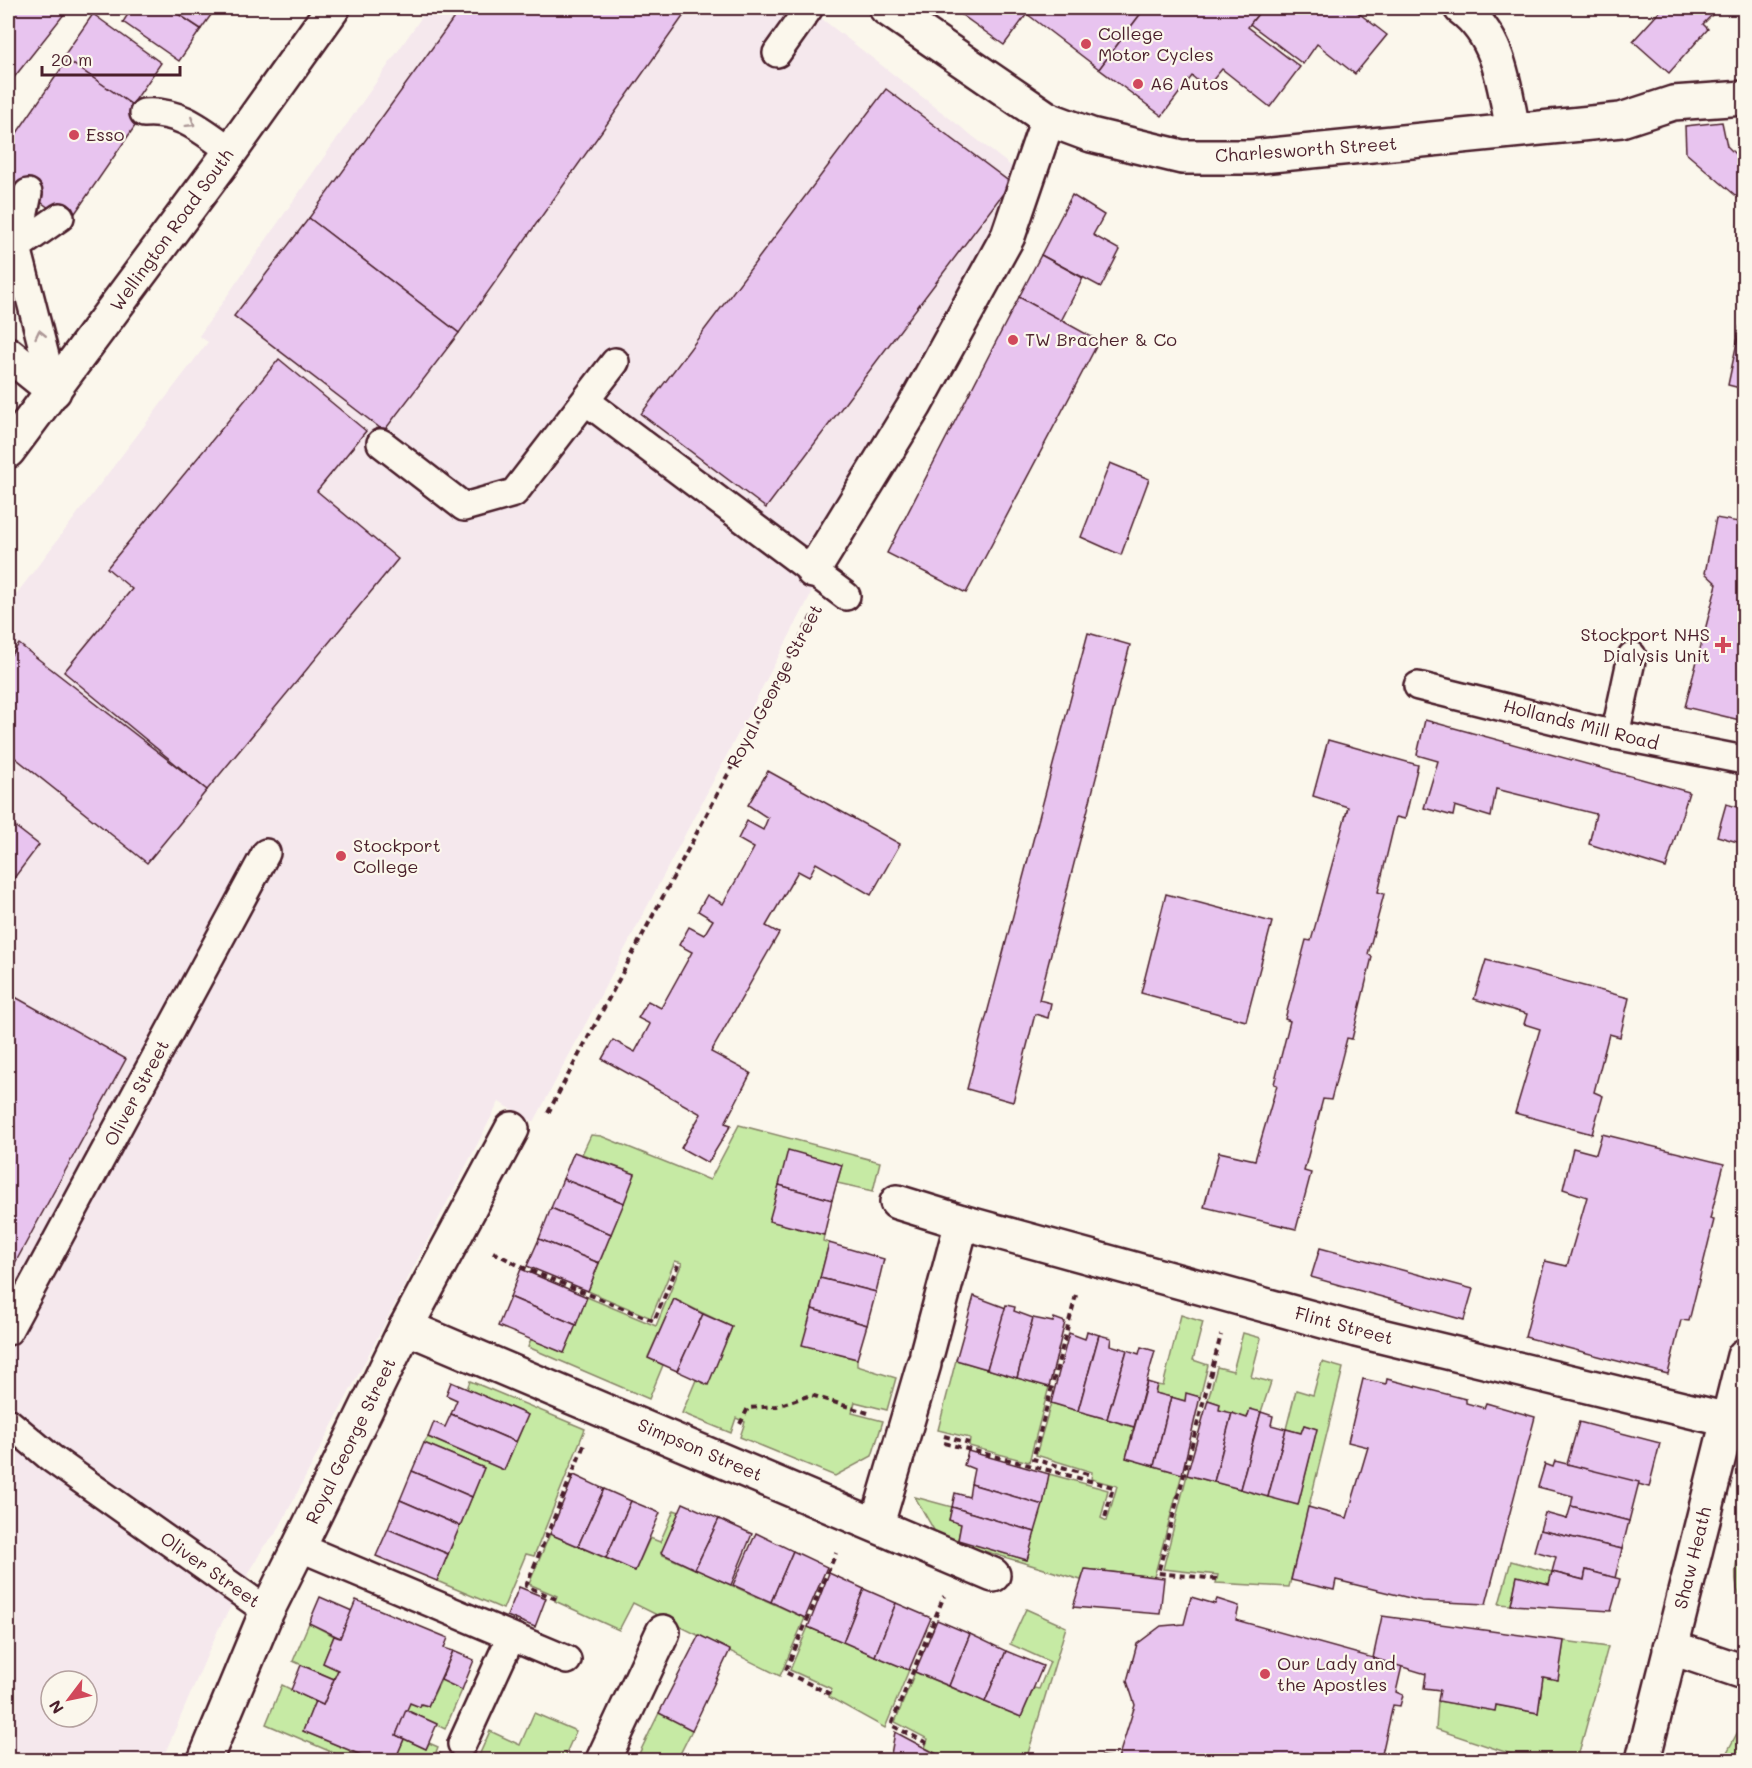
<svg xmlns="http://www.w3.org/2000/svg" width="1752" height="1768" font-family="Mali,sans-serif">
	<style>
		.built { fill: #f5e8ed; fill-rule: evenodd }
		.green { fill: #c6eaa4; stroke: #888468; stroke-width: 1.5 }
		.building { fill: #e8c4ef; stroke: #4a1f2b; stroke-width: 1.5 }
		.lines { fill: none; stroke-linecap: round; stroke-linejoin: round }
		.service-casing { stroke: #4a1f2b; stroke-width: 32 }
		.minor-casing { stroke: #4a1f2b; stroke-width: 38 }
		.secondary-casing { stroke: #4a1f2b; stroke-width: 38 }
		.trunk-casing { stroke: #4a1f2b; stroke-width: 38 }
		.path { stroke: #4a1f2b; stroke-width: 4; stroke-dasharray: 6 4.5; stroke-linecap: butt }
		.service { stroke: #fbf7ec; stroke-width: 27 }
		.minor { stroke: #fbf7ec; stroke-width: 33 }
		.secondary { stroke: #fbf7ec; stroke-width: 33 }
		.trunk { stroke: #fbf7ec; stroke-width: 33 }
		.oneway { stroke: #ab9695 }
		.poi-dot { fill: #d1495b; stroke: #fbf7ec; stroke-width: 2 }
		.labels { text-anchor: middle; stroke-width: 4.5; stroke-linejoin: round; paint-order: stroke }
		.poi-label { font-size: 18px; fill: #4a1f2b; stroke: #fbf7ec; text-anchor: start }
		.street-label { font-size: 18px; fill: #4a1f2b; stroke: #fbf7ec }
	</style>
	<rect width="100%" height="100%" fill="#fbf7ec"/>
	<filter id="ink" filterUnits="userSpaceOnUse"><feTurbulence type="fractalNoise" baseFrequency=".0167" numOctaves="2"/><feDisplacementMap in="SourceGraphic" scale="12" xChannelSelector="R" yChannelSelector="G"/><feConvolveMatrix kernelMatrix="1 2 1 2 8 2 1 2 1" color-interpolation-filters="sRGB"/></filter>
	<g filter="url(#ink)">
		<path class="built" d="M428 8H808L1020 173 803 610 534 1122 499 1102 277 1532 264 1546 218 1630 162 1760H8V605L208 342 199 336ZM51 1681H87V1717H51Z"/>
		<g class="green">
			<path d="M739 1125 880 1162 873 1191 837 1183 842 1165 770 1221 824 1235 823 1241 829 1243 803 1345 857 1359V1366L896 1378 887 1410 855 1402 852 1413 883 1421 872 1456 835 1476 740 1437 745 1422 736 1418 731 1433 682 1413 696 1380 708 1384 732 1327 674 1299 648 1357 663 1365 649 1399 528 1347 531 1339 564 1353 587 1297 656 1326 682 1263 675 1261 651 1318 588 1291 635 1174 582 1154 591 1135 601 1136 710 1180Z"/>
			<path d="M1181 1315 1203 1322 1193 1360 1208 1365 1200 1397 1187 1394 1185 1401 1155 1393 1157 1385 1163 1386Z"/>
			<path d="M1243 1333 1261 1338 1251 1377 1271 1382 1261 1412 1250 1410 1247 1418 1219 1410 1220 1404 1208 1400 1217 1367 1233 1371Z"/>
			<path d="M956 1360 1049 1387 1029 1462 969 1446 970 1438 938 1430Z"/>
			<path d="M1322 1362 1343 1368 1289 1587 1216 1583 1218 1575 1163 1569 1187 1475 1298 1504 1317 1429 1304 1425 1301 1433 1286 1429 1296 1390 1313 1395Z"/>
			<path d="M470 1381 585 1429 534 1556 526 1554 503 1609 437 1581 484 1468 424 1443 428 1437 504 1470 528 1415 467 1389Z"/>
			<path d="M1051 1403 1134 1427 1126 1458 1182 1474 1154 1577 1086 1569 1081 1580 938 1537 915 1497 952 1507 949 1520 961 1524 958 1540 1027 1560 1049 1474 1108 1490 1101 1518 1107 1521 1117 1486 1091 1479 1092 1472 1036 1455Z"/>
			<path d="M674 1510 679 1512 661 1554 805 1618 780 1676 633 1603 619 1630 555 1601 557 1596 529 1584 550 1534 635 1571 650 1538 660 1542Z"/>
			<path d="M1744 1528V1603L1743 1605C1729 1579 1738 1554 1744 1528Z"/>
			<path d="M1511 1561 1552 1572 1549 1584 1517 1577 1511 1605 1499 1604Z"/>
			<path d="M1026 1609 1066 1627 1026 1760H950L925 1748 928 1739 895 1722 915 1672 1021 1717 1034 1688 1039 1689 1050 1662 1010 1644Z"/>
			<path d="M309 1623 334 1636 323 1663 338 1670 334 1679 293 1661Z"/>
			<path d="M808 1627 909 1670 885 1728 829 1697 832 1689 790 1670Z"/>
			<path d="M1564 1641 1608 1647 1577 1760H1529L1436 1729 1438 1701 1495 1711 1496 1705 1538 1713 1543 1677 1558 1679Z"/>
			<path d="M441 1680 462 1690 445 1729 406 1710 410 1703 420 1707 421 1704 428 1706Z"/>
			<path d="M282 1685 315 1701 303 1731 373 1760H350L266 1724Z"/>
			<path d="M534 1713 576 1731 563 1760H477L490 1731 520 1745Z"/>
			<path d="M659 1713 692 1730 677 1760H636Z"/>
			<path d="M1744 1720V1760H1723Z"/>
			<path d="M404 1739 426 1749 429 1743 438 1747 436 1752 457 1760H395Z"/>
		</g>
		<g class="building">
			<path d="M8 8H58L65 13 8 85Z"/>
			<path d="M125 8H169L201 29 179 61 123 22 130 11Z"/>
			<path d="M169 8H216L201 29Z"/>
			<path d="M461 8H689L459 333 309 218Z"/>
			<path d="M952 8H1017L1027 14 1004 45Z"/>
			<path d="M1032 8H1145L1099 69 1027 14Z"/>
			<path d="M1145 8H1262L1248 27 1300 67 1270 107 1222 69 1206 88 1192 76 1162 116 1099 69Z"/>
			<path d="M1263 8H1352L1387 35 1355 74 1317 44 1303 64 1250 24Z"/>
			<path d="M1663 8H1719L1703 24 1708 29 1669 73 1633 41Z"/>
			<path d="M93 14 161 63 132 105 63 57Z"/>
			<path d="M67 60 144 113 69 222 8 179V146Z"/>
			<path d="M886 89 1011 183 766 508 641 414Z"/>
			<path d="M1722 122 1727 146 1744 163V198L1742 201 1686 153 1685 126Z"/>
			<path d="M1072 195 1104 215 1093 235 1120 250 1101 287 1041 255Z"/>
			<path d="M309 218 459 333 384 431 234 316Z"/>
			<path d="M1041 255 1083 278 1061 321 1019 297Z"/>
			<path d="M1019 297 1099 341 966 593 887 553Z"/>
			<path d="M1744 309V389L1728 385Z"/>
			<path d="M279 359 366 431 317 491 398 559 207 790 64 672 132 589 107 568Z"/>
			<path d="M1110 463 1149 479 1121 555 1081 537Z"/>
			<path d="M1744 496V721L1685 707 1717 584 1705 573 1716 518 1738 522Z"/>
			<path d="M1088 633 1130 645 1039 1000 1051 1003 1048 1018 1035 1014 1013 1102 967 1089Z"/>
			<path d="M19 644 207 790 147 863 8 752V659Z"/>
			<path d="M1425 720 1689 792 1666 868 1589 844 1596 814 1496 789 1491 817 1455 806 1453 816 1424 808 1438 761 1417 755Z"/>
			<path d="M1328 740 1418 765 1405 819 1396 817 1378 892 1384 894 1368 954 1372 957 1352 1039 1347 1038 1331 1100 1323 1099 1304 1171 1311 1173 1296 1229 1204 1207 1219 1152 1255 1160 1277 1085 1274 1084 1290 1021 1285 1019 1306 940 1311 941 1348 807 1313 796Z"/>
			<path d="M768 771 900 844 871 895 816 863 809 877 798 871 766 926 779 933 711 1052 751 1073 725 1123 731 1125 708 1163 681 1148 701 1114 602 1059 613 1040 635 1052 650 1024 638 1018 648 1001 661 1008 692 952 679 945 689 927 704 935 713 920 698 911 707 895 723 904 754 848 738 839 747 821 763 830 768 818 748 805Z"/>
			<path d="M1726 804 1744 809V844L1717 836Z"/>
			<path d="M8 821 39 845 8 886Z"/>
			<path d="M1166 894 1272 922 1246 1021 1141 993Z"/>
			<path d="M1486 960 1629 998 1620 1037 1609 1034 1594 1092 1603 1096 1592 1134 1515 1113 1540 1029 1524 1024 1527 1014 1474 999Z"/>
			<path d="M8 993 126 1059 8 1276Z"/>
			<path d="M1602 1134 1724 1164 1710 1219 1714 1220 1689 1321 1681 1320 1668 1374 1525 1337 1545 1261 1567 1266 1587 1197 1563 1189 1573 1148 1596 1154Z"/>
			<path d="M788 1150 842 1165 832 1200 779 1185Z"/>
			<path d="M574 1152 635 1174 624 1203 563 1179Z"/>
			<path d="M563 1179 624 1203 611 1234 551 1208Z"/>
			<path d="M779 1185 832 1200 824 1235 769 1221Z"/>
			<path d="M551 1208 611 1234 599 1263 539 1239Z"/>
			<path d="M539 1239 599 1263 588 1291 527 1266Z"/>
			<path d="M829 1243 884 1259 876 1292 820 1278Z"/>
			<path d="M1320 1248 1473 1289 1464 1320 1311 1277Z"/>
			<path d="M521 1269 587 1297 576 1325 510 1297Z"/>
			<path d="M820 1278 876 1292 867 1325 812 1309Z"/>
			<path d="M974 1296 1006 1308 987 1369 956 1360Z"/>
			<path d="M510 1297 576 1325 564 1353 498 1326Z"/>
			<path d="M674 1299 703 1314 677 1371 648 1358Z"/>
			<path d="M1006 1305 1015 1307 1014 1311 1033 1318 1017 1378 987 1369Z"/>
			<path d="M812 1309 867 1325 857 1359 802 1345Z"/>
			<path d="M703 1314 732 1327 708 1385 677 1371Z"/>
			<path d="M1033 1318 1053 1322 1054 1318 1065 1322 1049 1387 1017 1378Z"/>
			<path d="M1087 1331 1099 1335 1078 1411 1051 1403 1069 1333 1085 1339Z"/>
			<path d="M1099 1335 1111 1338 1110 1345 1127 1350 1107 1419 1078 1411Z"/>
			<path d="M1141 1347 1155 1351 1134 1427 1107 1419 1127 1350 1139 1354Z"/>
			<path d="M1363 1379 1386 1384 1387 1379 1466 1399V1403L1484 1408 1486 1403 1535 1417 1486 1604 1422 1601 1336 1580 1334 1590 1291 1580 1308 1507 1347 1518 1368 1447 1348 1442Z"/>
			<path d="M451 1382 528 1415 516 1442 451 1414 457 1400 446 1395Z"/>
			<path d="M1147 1382 1157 1385 1155 1393 1171 1397 1154 1466 1126 1458Z"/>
			<path d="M1186 1393 1200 1397 1182 1474 1154 1466 1171 1397 1185 1401Z"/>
			<path d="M1208 1400 1220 1404 1219 1410 1232 1413 1214 1482 1187 1475Z"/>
			<path d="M1250 1409 1261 1412 1240 1489 1214 1482 1232 1413 1247 1418Z"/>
			<path d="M1261 1412 1273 1416 1271 1425 1286 1429 1268 1497 1240 1489Z"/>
			<path d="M451 1414 516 1442 504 1470 428 1437 434 1422 445 1427Z"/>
			<path d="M1579 1422 1660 1443 1649 1487 1567 1464Z"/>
			<path d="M1304 1425 1317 1429 1298 1505 1268 1497 1286 1429 1301 1433Z"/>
			<path d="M424 1443 484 1468 472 1497 412 1471Z"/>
			<path d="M968 1451 1049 1474 1043 1505 971 1484 974 1469 964 1465Z"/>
			<path d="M1555 1461 1639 1482 1629 1521 1571 1506 1573 1496 1538 1487 1545 1464 1553 1467Z"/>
			<path d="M412 1471 472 1497 460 1526 400 1500Z"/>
			<path d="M574 1475 604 1489 578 1546 550 1534Z"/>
			<path d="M971 1484 1043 1505 1035 1532 952 1507 955 1493 969 1497Z"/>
			<path d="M604 1489 631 1501 606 1558 578 1546Z"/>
			<path d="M400 1500 460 1526 448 1554 388 1529Z"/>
			<path d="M631 1501 660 1513 635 1571 606 1558Z"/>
			<path d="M683 1503 719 1519 695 1569 661 1553Z"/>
			<path d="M1571 1506 1629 1521 1622 1549 1540 1530 1545 1513 1567 1519Z"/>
			<path d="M952 1507 1035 1532 1027 1560 958 1540 961 1524 949 1520Z"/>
			<path d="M719 1519 752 1534 731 1585 695 1569Z"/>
			<path d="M388 1529 448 1554 437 1581 376 1556Z"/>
			<path d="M1540 1530 1622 1549 1615 1578 1586 1570 1584 1580 1552 1572 1556 1557 1534 1551Z"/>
			<path d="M756 1533 793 1551 771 1602 733 1585Z"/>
			<path d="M793 1551 827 1567 805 1618 771 1602Z"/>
			<path d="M1085 1569 1164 1578 1160 1614 1073 1607Z"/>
			<path d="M1586 1570 1620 1579 1611 1611 1511 1605 1517 1576 1549 1584 1552 1572 1584 1580Z"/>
			<path d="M829 1573 864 1589 843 1642 808 1627Z"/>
			<path d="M519 1587 546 1598 535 1627 507 1616Z"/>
			<path d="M864 1589 896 1603 875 1656 843 1642Z"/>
			<path d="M320 1597 352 1611 340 1638 309 1623Z"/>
			<path d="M1191 1597 1215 1604 1217 1599 1239 1606 1236 1620 1402 1666 1396 1692 1403 1695 1400 1706 1393 1705 1382 1754 1387 1756 1385 1760H1294L1273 1755 1272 1760H1100L1101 1756 1118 1759 1135 1705 1127 1681 1137 1644 1161 1626 1184 1624Z"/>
			<path d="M356 1600 448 1638 444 1648 453 1651 428 1706 421 1704 420 1707 410 1703 396 1735 404 1739 395 1760H373L303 1731 315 1701 323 1705 334 1679 338 1670 323 1663 334 1636 340 1638Z"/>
			<path d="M896 1603 931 1618 909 1670 875 1656Z"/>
			<path d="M1382 1616 1564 1641 1558 1680 1543 1677 1538 1713 1496 1705 1495 1711 1438 1701 1440 1690 1424 1688 1426 1674 1373 1658Z"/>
			<path d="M937 1620 970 1634 949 1686 915 1672Z"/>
			<path d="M970 1634 1006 1651 985 1702 949 1686Z"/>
			<path d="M699 1635 730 1650 692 1730 659 1713Z"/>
			<path d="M453 1651 474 1660 462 1690 441 1680Z"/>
			<path d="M1006 1651 1043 1666 1021 1717 985 1702Z"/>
			<path d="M301 1665 334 1679 323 1705 291 1690Z"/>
			<path d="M406 1710 437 1724 426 1749 396 1735Z"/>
			<path d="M895 1732 940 1756 939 1760H890Z"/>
		</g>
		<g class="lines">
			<defs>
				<g id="service">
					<path d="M777 53 809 8"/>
					<path d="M144 113C180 110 203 131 231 151"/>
					<path d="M17 247 28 193"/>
					<path d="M54 391 17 247 60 217"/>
					<path d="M586 401 846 596"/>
					<path d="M381 443 464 507 514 493 615 362"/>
					<path d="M1418 686 1615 735 1744 760"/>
					<path d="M1615 735 1632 656"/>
					<path d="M8 1331 266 853"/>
					<path d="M8 1422 51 1458 267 1611"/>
					<path d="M299 1547 567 1660"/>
					<path d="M462 1744 511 1637"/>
				</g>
				<g id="minor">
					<path d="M886 8 1048 119 1091 135 1182 157H1251L1621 120 1673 103 1744 98"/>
					<path d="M1461 8C1500 37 1504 85 1513 130"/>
					<path d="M8 354 54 391"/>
					<path d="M813 571 915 405 1008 236 1048 119"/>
					<path d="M897 1202 962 1222 1356 1330 1728 1420"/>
					<path d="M406 1327 993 1575"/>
					<path d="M927 1353 962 1222"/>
					<path d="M877 1524 924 1364"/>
					<path d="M1670 1647 1744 1672"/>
					<path d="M205 1760 267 1611 299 1547 406 1327 512 1129"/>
					<path d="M603 1760 663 1632"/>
				</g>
				<path id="secondary" d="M1643 1760 1744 1356"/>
				<path id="trunk" d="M8 451 231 151 333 8"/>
			</defs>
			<use href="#service" class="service-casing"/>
			<use href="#minor" class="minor-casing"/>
			<use href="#secondary" class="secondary-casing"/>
			<use href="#trunk" class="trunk-casing"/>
			<g class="path">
				<path d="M548 1113 812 616"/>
				<path d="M493 1252 522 1267 654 1321 678 1265"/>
				<path d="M1076 1295 1033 1459 1091 1475"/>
				<path d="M740 1424 748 1408 777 1406 811 1395 868 1413"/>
				<path d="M944 1436 969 1443"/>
				<path d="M944 1443 1113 1487 1105 1518"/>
				<path d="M1217 1579 1158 1573 1221 1335"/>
				<path d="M556 1599 526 1586 584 1445"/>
				<path d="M830 1694 785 1672 836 1553"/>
				<path d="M927 1743 891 1725 944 1596"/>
			</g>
			<use href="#service" class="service"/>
			<use href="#minor" class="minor"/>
			<use href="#secondary" class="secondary"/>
			<use href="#trunk" class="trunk"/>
		</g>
		<defs><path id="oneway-chevron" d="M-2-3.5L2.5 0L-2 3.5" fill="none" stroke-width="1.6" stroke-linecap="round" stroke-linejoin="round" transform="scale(1.5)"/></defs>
		<g class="oneway">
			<use href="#oneway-chevron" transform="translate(191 123) rotate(32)"/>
			<use href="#oneway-chevron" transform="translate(40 334) rotate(-103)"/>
		</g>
	</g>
	<g class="poi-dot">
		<circle cx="1086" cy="44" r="6"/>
		<circle cx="1138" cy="84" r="6"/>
		<circle cx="74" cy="135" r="6"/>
		<circle cx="1013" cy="340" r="6"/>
		<path d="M1720 636h6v6h6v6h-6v6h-6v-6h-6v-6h6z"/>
		<circle cx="341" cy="856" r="6"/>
		<circle cx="1265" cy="1674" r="6"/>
	</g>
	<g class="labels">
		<g class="poi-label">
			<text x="1098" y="40">College<tspan x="1098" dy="21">Motor Cycles</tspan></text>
			<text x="1150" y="90">A6 Autos</text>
			<text x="86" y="141">Esso</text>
			<text x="1025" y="346">TW Bracher &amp; Co</text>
			<text x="1710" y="641" text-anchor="end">Stockport NHS<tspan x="1710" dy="21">Dialysis Unit</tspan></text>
			<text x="353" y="852">Stockport<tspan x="353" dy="21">College</tspan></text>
			<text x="1277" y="1670">Our Lady and<tspan x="1277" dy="21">the Apostles</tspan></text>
		</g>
		<g class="street-label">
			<text transform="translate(1306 150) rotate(-4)" y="6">Charlesworth Street</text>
			<text transform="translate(172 230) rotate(-54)" y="6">Wellington Road South</text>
			<text transform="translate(775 686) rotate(-62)" y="6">Royal George Street</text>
			<text transform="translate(1581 725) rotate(14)" y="6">Hollands Mill Road</text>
			<text transform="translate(137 1093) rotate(-62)" y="6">Oliver Street</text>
			<text transform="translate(1344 1326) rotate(15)" y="6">Flint Street</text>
			<text transform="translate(351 1441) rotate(-64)" y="6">Royal George Street</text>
			<text transform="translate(700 1450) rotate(23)" y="6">Simpson Street</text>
			<text transform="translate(1693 1558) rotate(-76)" y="6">Shaw Heath</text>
			<text transform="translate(210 1570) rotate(35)" y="6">Oliver Street</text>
		</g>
	</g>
	<rect width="1752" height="1768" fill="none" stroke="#fbf7ec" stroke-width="30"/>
	<rect x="15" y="15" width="1722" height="1738" fill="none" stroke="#4a1f2b" stroke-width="2" filter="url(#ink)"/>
	<g transform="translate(69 1699) rotate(238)"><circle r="28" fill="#fbf7ec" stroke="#b4a19f" stroke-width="1.5"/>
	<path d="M0-4.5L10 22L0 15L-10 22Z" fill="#d1495b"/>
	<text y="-9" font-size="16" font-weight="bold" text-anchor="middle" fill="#4a1f2b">N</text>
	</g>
	<path d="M42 66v9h138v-9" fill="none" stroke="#4a1f2b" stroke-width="3"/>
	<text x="51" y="66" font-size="18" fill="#4a1f2b" stroke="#fbf7ec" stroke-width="4.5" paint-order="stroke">20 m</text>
</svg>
